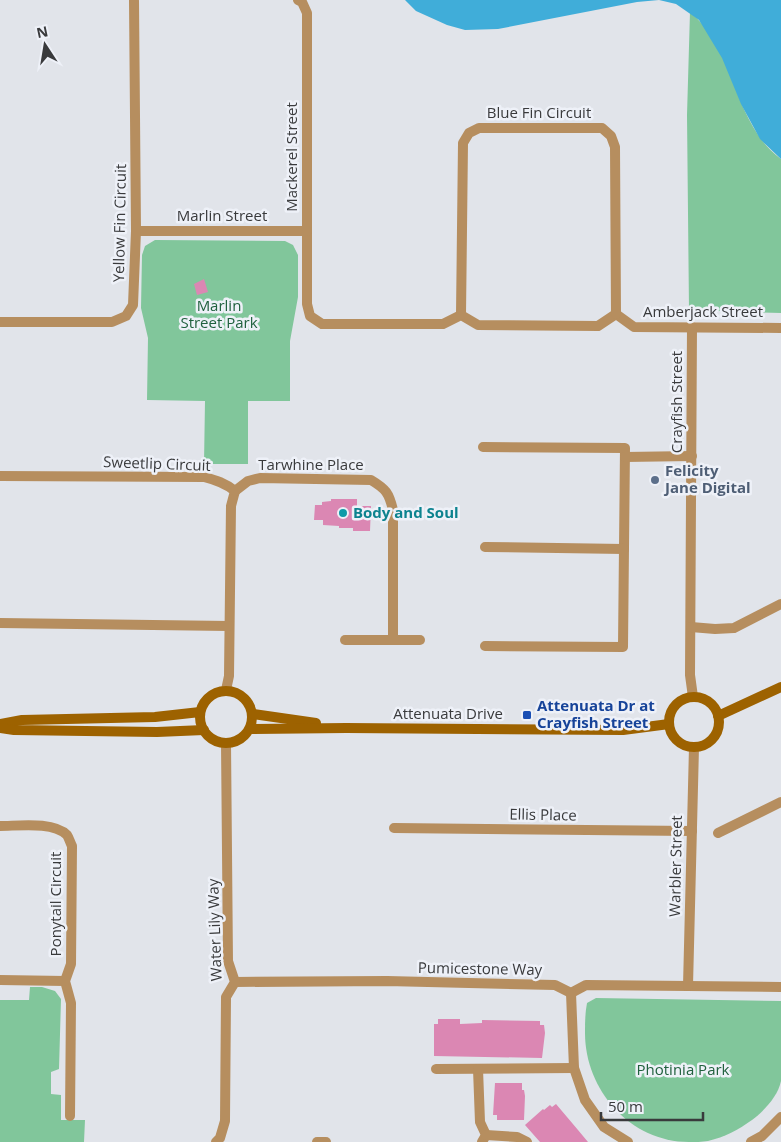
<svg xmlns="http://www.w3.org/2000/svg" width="781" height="1142" font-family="'Open Sans',sans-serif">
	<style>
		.green { fill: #81c69b }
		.water { fill: #40add9 }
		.building { fill: #db87b3 }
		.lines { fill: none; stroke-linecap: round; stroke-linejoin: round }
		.street { stroke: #b68e5f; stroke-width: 10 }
		.secondary { stroke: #9d6200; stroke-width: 10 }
		.service-dot { fill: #5c6f8a; stroke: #eef1f8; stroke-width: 2 }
		.culture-dot { fill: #0f9aa8; stroke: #eef1f8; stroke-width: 2 }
		.transit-dot { fill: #1a4fb4; stroke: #eef1f8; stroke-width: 2 }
		.labels { text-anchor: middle; stroke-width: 5; stroke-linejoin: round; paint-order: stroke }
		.street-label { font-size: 15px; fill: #393a3c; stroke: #eef1f8 }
		.park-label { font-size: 15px; fill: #20613e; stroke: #eef1f8 }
		.service-label { font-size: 15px; font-weight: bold; fill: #4e5e75; stroke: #eef1f8; text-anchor: start }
		.culture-label { font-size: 15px; font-weight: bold; fill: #0d838f; stroke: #eef1f8; text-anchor: start }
		.transit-label { font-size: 15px; font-weight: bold; fill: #164399; stroke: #eef1f8; text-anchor: start }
	</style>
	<rect width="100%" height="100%" fill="#e1e4ea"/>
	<g class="green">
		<path d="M690 12C735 48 733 124 781 159V313L689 310 687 115Z"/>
		<path d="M155 240 285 241 293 245 298 255V297L290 341V401H248V464H204L205 401 147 400 148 338 141 308 142 255 145 246Z"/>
		<path d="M30 987H42L55 991 61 999 59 1069 51 1072V1094L61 1095V1120H85L84 1142H0V1000H29Z"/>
		<path d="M596 998 781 1001C781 1020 781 1039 781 1058 781 1065 781 1074 781 1081 778 1096 764 1111 752 1120 738 1130 725 1137 708 1141 702 1142 695 1142 689 1142 630 1142 585 1090 585 1033 585 1023 585 1013 587 1003Z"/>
	</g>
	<path class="water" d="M405 0H781V159L760 139 741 104 722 58 699 20 676 4 659 0 637 2 498 29 465 30 447 25 416 11Z"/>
	<g class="building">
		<path d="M204 279 208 292 197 295 194 284Z"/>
		<path d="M331 499H357V506H371L370 531H353V528H339V526L323 525V520H314L315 505H322V502L331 501Z"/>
		<path d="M438 1019H460V1024L482 1023V1020L540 1021V1025H544L545 1033 542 1058 434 1056V1024H438Z"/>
		<path d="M495 1083H522V1090H524L525 1096 524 1120H497V1115H493Z"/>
		<path d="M556 1104 578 1130 588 1142H540L525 1125 543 1109 544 1110 550 1105 552 1107Z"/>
	</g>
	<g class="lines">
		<g class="street">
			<path d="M298 0 302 2 307 13V304L310 316 322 324H443L461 315 478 325 598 326 616 314 634 327 781 328"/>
			<path d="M136 231H307"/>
			<path d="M461 315 463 143 469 133 479 128H602L611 136 615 147 616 314"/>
			<path d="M0 322H112L126 316 133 305 136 231 134 1"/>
			<path d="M692 327 690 675 693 697"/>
			<path d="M483 447 625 448 623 647 485 646"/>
			<path d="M625 457 692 456"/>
			<path d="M0 476 204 477C216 480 225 483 235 491L231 506 229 676 226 690"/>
			<path d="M235 491 248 481 260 478 371 480C386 489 389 493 393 510V640"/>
			<path d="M485 547 624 549"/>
			<path d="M0 623 229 626"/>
			<path d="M691 627 715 629 734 628 781 604"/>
			<path d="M345 640H420"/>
			<path d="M0 826C18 826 53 821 67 835 69 838 70 842 72 846L71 964 65 981 71 1003 70 1116"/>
			<path d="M394 828 692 831"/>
			<path d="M718 833 781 802"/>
			<path d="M0 980 65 981"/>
			<path d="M235 982 387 981 555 985 571 993 586 985 781 987"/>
			<path d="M688 986 694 747"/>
			<path d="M571 993 574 1068 585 1100 604 1127 628 1142"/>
			<path d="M436 1069 574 1068"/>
			<path d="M478 1069 480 1122 486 1135 482 1142"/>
			<path d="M486 1135 517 1137 527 1142"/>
			<path d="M216 1142 220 1138 225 1121 226 997 235 982 228 961 226 743"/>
			<path d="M317 1142H326"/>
			<path d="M751 1142 762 1136 781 1117"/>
		</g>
		<g class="secondary">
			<circle cx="226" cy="717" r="26"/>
			<circle cx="694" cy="722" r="25"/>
			<path d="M253 714 316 723"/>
			<path d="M718 716 781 687"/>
			<path d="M0 724 22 720 155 717 200 712"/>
			<path d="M0 728 14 730 157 732 204 730"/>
			<path d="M250 729 346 728 623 730 669 724"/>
		</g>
	</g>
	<circle class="service-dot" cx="655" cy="480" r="5"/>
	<circle class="culture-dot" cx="343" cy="513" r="5"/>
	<rect class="transit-dot" x="522" y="710" width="10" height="10" rx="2.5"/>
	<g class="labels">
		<g class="street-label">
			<text x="539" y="118">Blue Fin Circuit</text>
			<text transform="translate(292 157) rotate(-90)" y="5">Mackerel Street</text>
			<text x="222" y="221">Marlin Street</text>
			<text transform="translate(120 223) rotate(-89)" y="5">Yellow Fin Circuit</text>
			<text x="703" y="317">Amberjack Street</text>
			<text transform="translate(677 402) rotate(-90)" y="5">Crayfish Street</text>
			<text transform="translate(157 464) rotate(2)" y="5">Sweetlip Circuit</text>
			<text x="311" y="470">Tarwhine Place</text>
			<text x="448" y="719">Attenuata Drive</text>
			<text transform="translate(543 815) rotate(1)" y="5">Ellis Place</text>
			<text transform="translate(676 866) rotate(-89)" y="5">Warbler Street</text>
			<text transform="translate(56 904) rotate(-90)" y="5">Ponytail Circuit</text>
			<text transform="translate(215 930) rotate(-92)" y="5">Water Lily Way</text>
			<text transform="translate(480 969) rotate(1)" y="5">Pumicestone Way</text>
		</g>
		<g class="park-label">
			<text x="219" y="311">Marlin<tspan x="219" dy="17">Street Park</tspan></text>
			<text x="683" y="1075">Photinia Park</text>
		</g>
		<g class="service-label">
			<text x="665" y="476">Felicity<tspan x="665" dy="17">Jane Digital</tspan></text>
		</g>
		<g class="culture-label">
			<text x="353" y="518">Body and Soul</text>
		</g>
		<g class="transit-label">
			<text x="537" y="711">Attenuata Dr at<tspan x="537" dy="17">Crayfish Street</tspan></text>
		</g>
	</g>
	<g transform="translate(45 45) rotate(348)" stroke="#eef1f8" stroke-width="4" paint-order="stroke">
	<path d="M0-4L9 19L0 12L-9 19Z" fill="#393a3c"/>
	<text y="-8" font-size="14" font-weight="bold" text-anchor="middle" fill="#393a3c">N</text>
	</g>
	<path d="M601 1112v8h102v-8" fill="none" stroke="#393a3c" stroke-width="2.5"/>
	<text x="608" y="1112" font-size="15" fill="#393a3c" stroke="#eef1f8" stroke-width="4" paint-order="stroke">50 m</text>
</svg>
